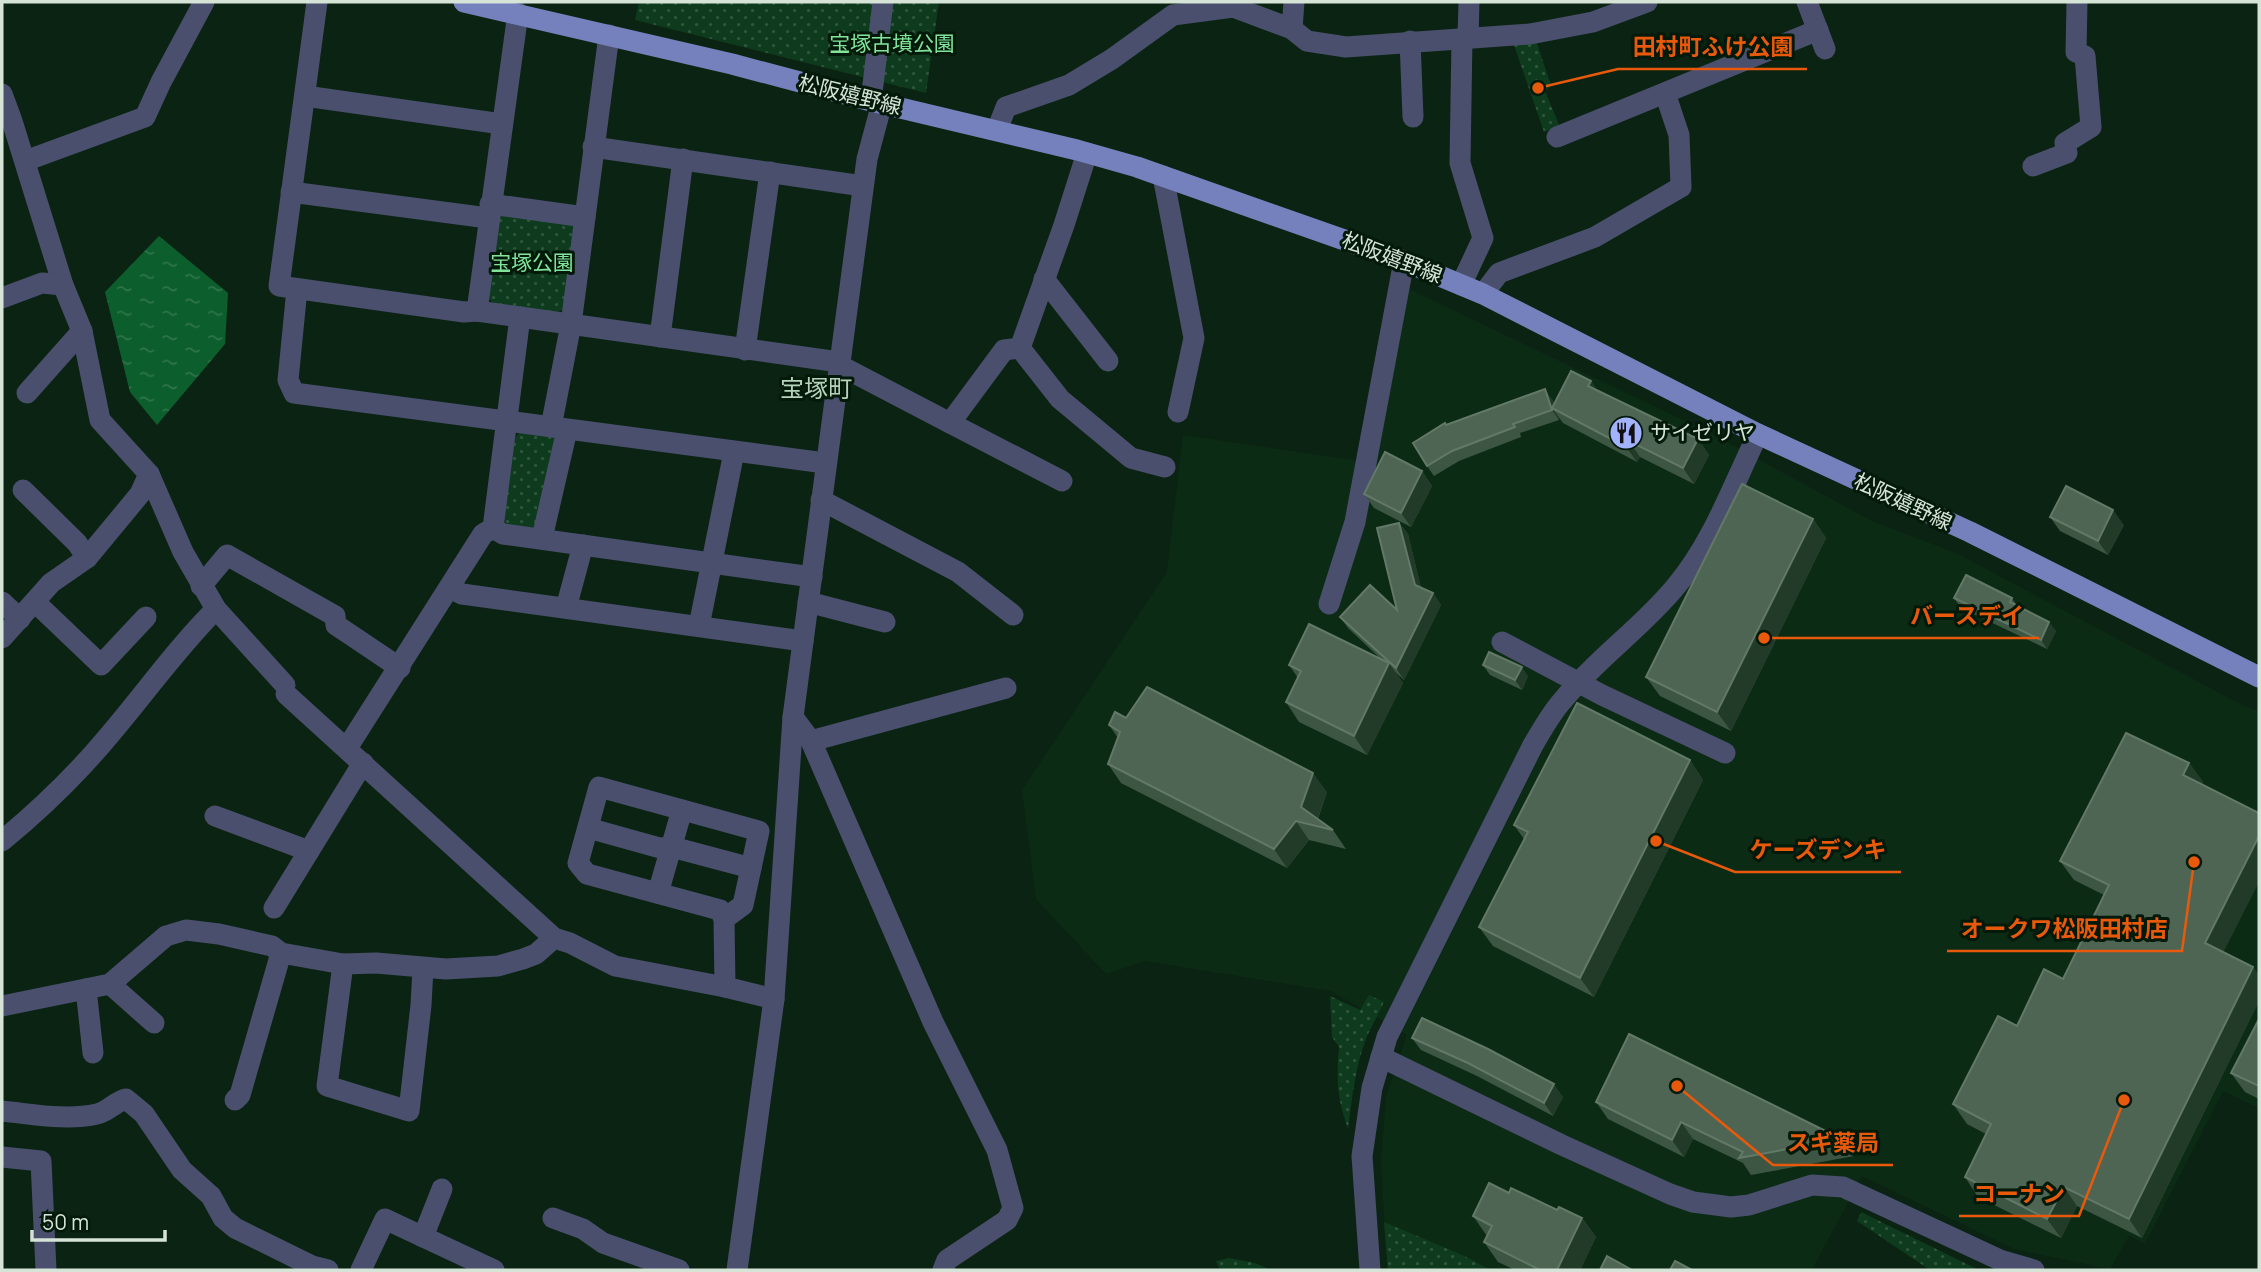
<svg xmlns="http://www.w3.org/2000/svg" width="2261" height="1272" font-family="Manrope,'Noto Sans JP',sans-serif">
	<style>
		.built { fill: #0c2b15 }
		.park { fill: url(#park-dots) }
		.water { fill: url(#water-ripples) }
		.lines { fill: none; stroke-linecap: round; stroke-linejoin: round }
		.minor { stroke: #494f6d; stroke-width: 21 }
		.major { stroke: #7581bd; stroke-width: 21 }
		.wall { fill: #3d5643 }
		.shaded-wall { fill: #223b29 }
		.building { fill: #4e6553; stroke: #637968; stroke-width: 2 }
		.labels { text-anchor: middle; stroke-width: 6; stroke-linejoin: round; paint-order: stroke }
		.park-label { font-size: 21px; fill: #81e49a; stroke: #031909 }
		.street-label { font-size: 21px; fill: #d6e4d8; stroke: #031909 }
		.poi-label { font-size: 21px; fill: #d6e4d8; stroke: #031909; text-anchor: start }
		.quarter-label { font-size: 24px; fill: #b5d2bb; stroke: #031909 }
		.leader { fill: none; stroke: #e8590c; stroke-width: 2.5 }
		.callout-dot { fill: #e8590c; stroke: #031909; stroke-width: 2.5 }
		.callout-label { font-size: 23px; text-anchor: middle; font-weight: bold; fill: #e8590c; stroke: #031909; stroke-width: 6; stroke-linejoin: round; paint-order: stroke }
	</style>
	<defs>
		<pattern id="park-dots" width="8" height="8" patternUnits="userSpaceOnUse" patternTransform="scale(1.75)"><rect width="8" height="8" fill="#0e3b1d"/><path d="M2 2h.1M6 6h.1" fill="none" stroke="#30573d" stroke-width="1.8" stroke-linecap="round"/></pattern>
		<pattern id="water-ripples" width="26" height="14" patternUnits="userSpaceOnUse" patternTransform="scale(1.75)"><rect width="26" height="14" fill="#0c5e2c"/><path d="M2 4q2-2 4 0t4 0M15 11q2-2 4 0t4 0" fill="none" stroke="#2f754a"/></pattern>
	</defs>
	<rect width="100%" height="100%" fill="#0b2312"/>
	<path class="built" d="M1409 289 1710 433 1872 521 1956 553 2244 706 2259 711V1108L2223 1091 2145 1244 2129 1236 2110 1269 2014 1249 1862 1176 1812 1270H1387L1381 1162 1386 1097 1407 1035 1331 991 1145 961 1106 974 1036 899 1022 790 1167 572 1183 435 1373 463Z"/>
	<g class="park">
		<path d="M639 2H939L926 93 635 20Z"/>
		<path d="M1537 43 1551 86 1545 91 1560 127 1544 132 1514 45Z"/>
		<path d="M507 213 572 222 577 233 566 309 557 312 494 304 487 297 497 218Z"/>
		<path d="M520 432 552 436 558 443 540 527 533 531 507 525 503 518 514 439Z"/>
		<path d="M1369 995 1384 1002C1379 1013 1374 1022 1369 1032 1356 1060 1352 1099 1348 1129 1337 1098 1336 1080 1339 1047L1332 1037 1330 996 1360 1010Z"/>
		<path d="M1861 1212 1979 1270H1930L1857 1221Z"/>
		<path d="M1384 1222 1462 1255 1491 1270H1388Z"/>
		<path d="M1229 1258 1255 1263 1269 1269 1220 1270 1216 1261Z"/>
	</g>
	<path class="water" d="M159 236 228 293 225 344 157 425 130 392 105 292Z"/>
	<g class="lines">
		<g class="minor">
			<path d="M317 2 279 286 464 312 477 311 520 317 839 362"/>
			<path d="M1807 2 1825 49"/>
			<path d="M1292 29 1294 2"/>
			<path d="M1468 37 1469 2"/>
			<path d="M1410 41 1413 117"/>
			<path d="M2 94 12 121 63 285 82 331 100 420 149 474 183 552 216 609 285 685"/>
			<path d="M305 96 502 124"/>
			<path d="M871 101 883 2"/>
			<path d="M997 130 1006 107 1069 85 1112 59 1173 15 1233 7 1292 29 1307 41 1346 47 1530 34 1593 22 1647 2"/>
			<path d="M1557 137 1818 30"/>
			<path d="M593 147 863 186"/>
			<path d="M25 161 145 117 161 82 204 2"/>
			<path d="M2033 166 2067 153 2065 143 2091 127 2085 56 2076 52 2077 2"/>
			<path d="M1163 176 1194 338 1178 412"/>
			<path d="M291 192 488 218"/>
			<path d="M490 204 585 217"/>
			<path d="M1044 279 1108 361"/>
			<path d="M1461 285 1483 238 1460 163 1462 38"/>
			<path d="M297 289 288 380 294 393 825 463"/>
			<path d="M1483 294 1499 273 1595 237 1681 187 1679 135 1665 93"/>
			<path d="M2 298 42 283 63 285"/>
			<path d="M477 311 518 13"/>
			<path d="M660 337 683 159"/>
			<path d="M1020 348 1060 399 1131 458 1165 467"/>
			<path d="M745 350 770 172"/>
			<path d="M839 365 950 423 1004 350 1020 348 1064 225 1087 153"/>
			<path d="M27 393 82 331"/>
			<path d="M950 423 1062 481"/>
			<path d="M551 427 571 324 609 35"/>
			<path d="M23 490 77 543 87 558"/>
			<path d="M821 500 958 572 1013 615"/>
			<path d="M493 528 503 534 812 577"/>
			<path d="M542 538 567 430"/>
			<path d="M201 586 227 555 335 616 336 625 400 668"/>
			<path d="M450 588 462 594 803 641"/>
			<path d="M2 602 20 619"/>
			<path d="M35 602 101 665 146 617"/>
			<path d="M808 602 885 622"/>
			<path d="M1329 604 1355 522 1404 261"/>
			<path d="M566 608 583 545"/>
			<path d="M699 626 734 452"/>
			<path d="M2 638 51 583 87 558 140 494 149 474"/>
			<path d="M1502 642 1602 695 1725 753"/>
			<path d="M286 694 554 938 570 943 615 966 725 987 774 999"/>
			<path d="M793 717 811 741 933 1022 997 1150 1013 1208 1007 1220 947 1260 943 1270"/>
			<path d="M811 741 1006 688"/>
			<path d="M347 748 483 534 493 528 520 317"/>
			<path d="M215 816 309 851"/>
			<path d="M588 828 660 848 672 847 751 868"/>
			<path d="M2 841C31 817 58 792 84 764 130 715 168 657 216 609"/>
			<path d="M658 893 682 810"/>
			<path d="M274 908 363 763"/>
			<path d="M724 919 743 905 759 831 599 787 578 863 587 874 720 910 724 919 725 987"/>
			<path d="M343 964 327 1086 409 1111 421 1005 423 968"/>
			<path d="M110 984 154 1023"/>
			<path d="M86 989 93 1053"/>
			<path d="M2 1006 110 984 166 936 186 930 219 934 272 946 281 953 343 964 376 963 446 969 498 966 523 959 536 954 554 938"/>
			<path d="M1381 1057 1562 1145 1670 1194 1693 1202 1731 1207 1749 1205 1812 1185 1843 1187 2000 1260 2034 1270"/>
			<path d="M235 1100 240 1095 281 953"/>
			<path d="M2 1111C33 1114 66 1121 97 1114 107 1112 115 1102 126 1099L144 1114 182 1170 211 1196 223 1218 235 1228 312 1266 328 1270"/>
			<path d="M2 1157 41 1161 46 1270"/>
			<path d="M553 1218 583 1229 603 1243 679 1270"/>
			<path d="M423 1237 442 1189"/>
			<path d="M361 1270 385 1219 494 1270"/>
			<path d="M737 1270 774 999 793 717 867 159 882 103"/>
			<path d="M1370 1270 1362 1156 1372 1088 1387 1037 1533 745C1542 730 1551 713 1563 700 1597 658 1643 627 1677 585 1713 542 1733 485 1758 434"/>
		</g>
		<path class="major" d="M464 2 732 64 871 101 1077 150 1137 167 1404 261 1483 294 1758 434 1970 532 2259 677"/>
	</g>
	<g class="wall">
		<path d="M1591 381 1597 391 1698 439 1709 455 1694 484 1640 457 1637 462 1563 423 1558 416 1559 420 1520 433 1521 437 1459 461 1434 476 1427 466 1446 425 1552 399 1554 404Z"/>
		<path d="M1422 471 1432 486 1411 527 1374 508 1364 494Z"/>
		<path d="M2050 517 2124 525 2108 555 2060 531Z"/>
		<path d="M1813 519 1826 538 1731 731 1660 696 1646 677Z"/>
		<path d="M1399 523 1408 534 1421 588 1433 593 1441 605 1404 680 1395 672 1403 683 1367 755 1299 722 1286 702 1298 678 1289 665 1382 660 1348 628 1340 617 1397 610Z"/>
		<path d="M1954 598H2012L2017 606 2056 631 2047 649 1961 608Z"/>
		<path d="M1483 665 1528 676 1522 690 1490 675Z"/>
		<path d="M1126 718 1327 792 1318 819 1333 830 1346 849 1309 840 1287 868 1121 783 1108 764 1118 738 1109 725Z"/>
		<path d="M1690 760 1703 780 1594 997 1493 946 1479 927 1524 839 1514 825Z"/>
		<path d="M2189 763 2203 782 2202 784 2223 952 2253 967 2259 976V1001L2142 1238 2077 1206 2061 1238 1978 1197 1965 1177 1986 1134 1967 1124 1953 1104 2017 1026 2063 979 2104 895 2074 880 2060 861Z"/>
		<path d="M2259 1019V1099L2245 1092 2231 1073Z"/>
		<path d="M1412 1038 1563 1097 1553 1116 1477 1076 1421 1050Z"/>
		<path d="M1596 1102 1842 1139 1854 1156 1751 1175 1743 1163 1693 1139 1684 1157 1608 1119Z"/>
		<path d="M1509 1193 1582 1218 1596 1237 1580 1270H1515L1498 1262 1484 1242 1487 1236 1473 1216Z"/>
	</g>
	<g class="shaded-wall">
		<path d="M1591 381 1602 397 1588 386Z"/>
		<path d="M1545 389 1552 399 1555 409 1552 408 1558 416 1559 420 1552 410Z"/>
		<path d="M1698 439 1709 455 1694 484 1683 468Z"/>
		<path d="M1629 441 1640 457 1637 462 1626 447Z"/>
		<path d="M1422 471 1432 486 1411 527 1401 513Z"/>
		<path d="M2113 510 2124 525 2108 555 2098 541Z"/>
		<path d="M1813 519 1826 538 1731 731 1717 712Z"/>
		<path d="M1399 523 1408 534 1423 596 1415 585Z"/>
		<path d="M1433 593 1441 605 1404 680 1396 668Z"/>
		<path d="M2049 622 2056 631 2047 649 2041 640Z"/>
		<path d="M1389 663 1403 683 1367 755 1354 736Z"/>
		<path d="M1522 667 1528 676 1522 690 1515 680Z"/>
		<path d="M1690 760 1703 780 1594 997 1580 978Z"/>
		<path d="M2189 763 2203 782 2197 794 2183 775Z"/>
		<path d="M1313 773 1327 792 1315 826 1301 807Z"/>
		<path d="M1296 821 1309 840 1287 868 1274 849Z"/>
		<path d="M2259 836V882L2218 963 2205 943Z"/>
		<path d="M2253 967 2259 976V1001L2142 1238 2129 1219Z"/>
		<path d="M1554 1084 1563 1097 1553 1116 1544 1103Z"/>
		<path d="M1681 1122 1693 1139 1684 1157 1672 1140Z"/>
		<path d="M2064 1187 2077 1206 2061 1238 2047 1219Z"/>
		<path d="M1582 1218 1596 1237 1580 1270H1557Z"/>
	</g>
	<g class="building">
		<path d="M1571 371 1591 381 1588 386 1698 439 1683 468 1629 441 1626 447 1552 408Z"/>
		<path d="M1545 389 1552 410 1513 424 1515 427 1452 451 1427 466 1413 443 1445 423 1446 425Z"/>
		<path d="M1385 452 1422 471 1401 513 1364 494Z"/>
		<path d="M1742 484 1813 519 1717 712 1646 677Z"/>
		<path d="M2066 486 2113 510 2098 541 2050 517Z"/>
		<path d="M1399 523 1415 585 1433 593 1396 668 1340 617 1370 585 1397 610 1377 528Z"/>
		<path d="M1966 575 2012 598 2010 602 2049 622 2041 640 1954 598Z"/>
		<path d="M1309 624 1389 663 1354 736 1286 702 1301 671 1289 665Z"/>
		<path d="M1489 652 1522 667 1515 680 1483 665Z"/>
		<path d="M1147 687 1313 773 1301 807 1333 830 1296 821 1274 849 1108 764 1120 732 1109 725 1115 712 1126 718Z"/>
		<path d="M1577 703 1690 760 1580 978 1479 927 1528 832 1514 825Z"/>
		<path d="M2126 733 2189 763 2183 775 2259 813V836L2205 943 2253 967 2129 1219 2064 1187 2047 1219 1965 1177 1991 1124 1953 1104 1998 1016 2017 1026 2044 969 2063 979 2109 885 2060 861Z"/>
		<path d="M1422 1018 1488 1049 1554 1084 1544 1103 1468 1063 1412 1038Z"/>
		<path d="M2259 1019V1086L2231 1073Z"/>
		<path d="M1629 1034 1842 1139 1739 1158 1743 1152 1681 1122 1672 1140 1596 1102Z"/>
		<path d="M1489 1183 1509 1193 1511 1188 1557 1210 1559 1207 1582 1218 1557 1270H1540L1484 1242 1492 1226 1473 1216Z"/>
		<path d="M1607 1256 1632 1270H1600Z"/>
		<path d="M1675 1261 1692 1270H1670Z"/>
	</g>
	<defs>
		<symbol id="restaurant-disc" viewBox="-11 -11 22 22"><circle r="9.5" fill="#a3b2fd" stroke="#031909"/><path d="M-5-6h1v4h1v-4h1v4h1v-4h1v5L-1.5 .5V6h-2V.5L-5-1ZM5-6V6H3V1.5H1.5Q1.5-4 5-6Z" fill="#111"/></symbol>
	</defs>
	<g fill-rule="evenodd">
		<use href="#restaurant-disc" x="1607" y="414" width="38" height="38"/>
	</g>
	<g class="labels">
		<g class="park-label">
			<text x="892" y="51">宝塚古墳公園</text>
			<text x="532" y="270">宝塚公園</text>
		</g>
		<g class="street-label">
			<text transform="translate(850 95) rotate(14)" y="7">松阪嬉野線</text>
			<text transform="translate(1392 258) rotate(21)" y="7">松阪嬉野線</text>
			<text transform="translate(1903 502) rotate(25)" y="7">松阪嬉野線</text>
		</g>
		<g class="poi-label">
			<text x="1650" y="440">サイゼリヤ</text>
		</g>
		<g class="quarter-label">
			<text x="816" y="397">宝塚町</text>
		</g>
	</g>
	<path class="leader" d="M1538 88L1618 69H1807M1764 638L1896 638H2039M1656 841L1735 872H1901M2194 862L2182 951H1947M1677 1086L1773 1165H1893M2124 1100L2079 1216H1959"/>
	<g class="callout-dot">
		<circle cx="1538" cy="88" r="7"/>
		<circle cx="1764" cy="638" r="7"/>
		<circle cx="1656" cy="841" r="7"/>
		<circle cx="2194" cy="862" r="7"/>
		<circle cx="1677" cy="1086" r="7"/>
		<circle cx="2124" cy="1100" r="7"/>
	</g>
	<g class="callout-label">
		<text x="1713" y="55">田村町ふけ公園</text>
		<text x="1967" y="624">バースデイ</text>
		<text x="1818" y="858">ケーズデンキ</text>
		<text x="2064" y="937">オークワ松阪田村店</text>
		<text x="1833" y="1151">スギ薬局</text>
		<text x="2019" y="1202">コーナン</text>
	</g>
	<rect width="2261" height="1272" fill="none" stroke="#d6e4d8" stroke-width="7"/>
	<path d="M32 1230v10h133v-10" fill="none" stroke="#d6e4d8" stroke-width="3.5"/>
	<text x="42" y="1230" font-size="21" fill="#d6e4d8" stroke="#031909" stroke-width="5" paint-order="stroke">50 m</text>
</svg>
